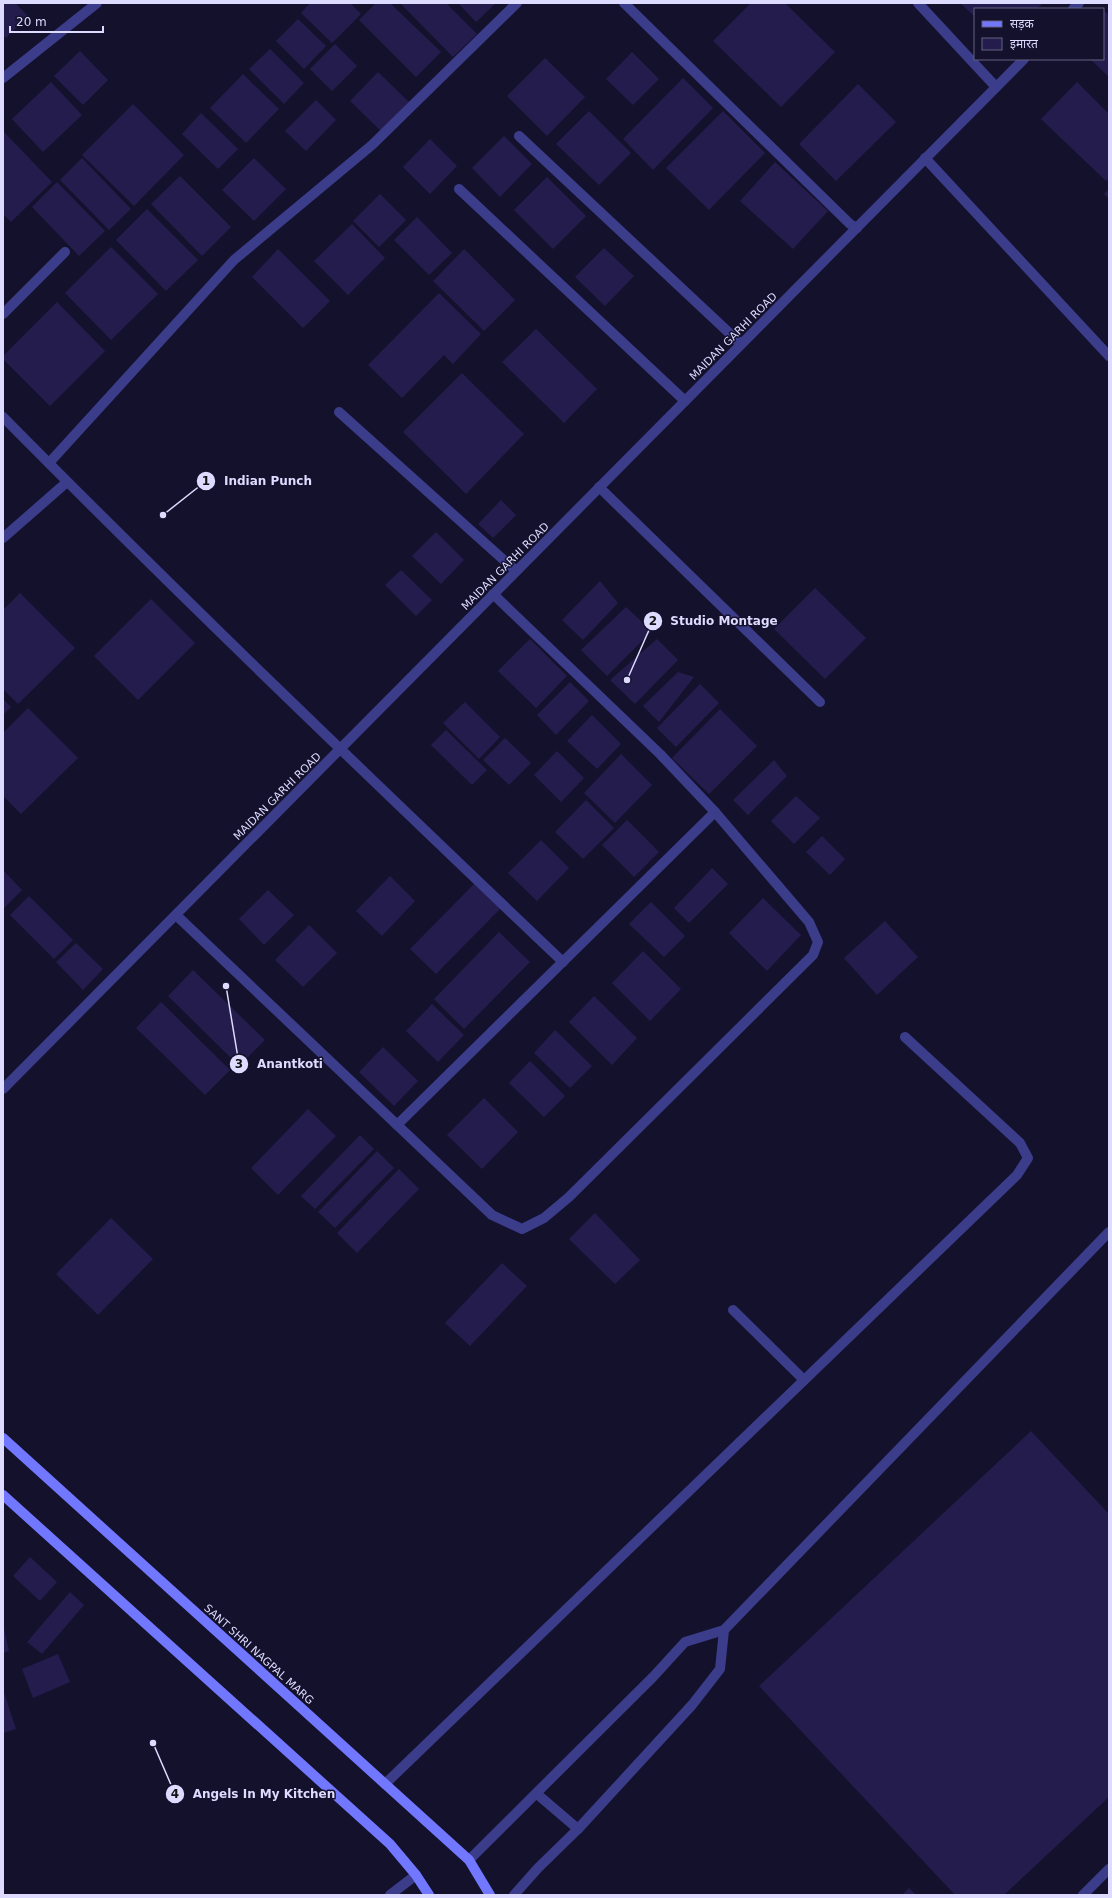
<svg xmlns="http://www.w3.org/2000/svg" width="1112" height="1898" font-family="'DejaVu Sans','Noto Sans Devanagari',sans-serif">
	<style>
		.building { fill: #231c4d }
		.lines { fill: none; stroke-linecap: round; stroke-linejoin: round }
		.service { stroke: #3b3d8b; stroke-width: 10 }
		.minor { stroke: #3b3d8b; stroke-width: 10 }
		.tertiary { stroke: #3b3d8b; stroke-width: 10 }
		.secondary { stroke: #7277ff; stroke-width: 10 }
		.labels { text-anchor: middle; stroke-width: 3; stroke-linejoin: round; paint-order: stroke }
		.street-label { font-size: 11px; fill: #dddbff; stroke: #14112c }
		.leader { fill: none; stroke: #dddbff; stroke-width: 1.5 }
		.callout-dot { fill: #dddbff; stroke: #14112c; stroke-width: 1.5 }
		.mark-label { font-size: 12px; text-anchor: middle; font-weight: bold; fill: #111 }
		.callout-label { font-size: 12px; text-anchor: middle; font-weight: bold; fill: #dddbff; stroke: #14112c; stroke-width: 3; stroke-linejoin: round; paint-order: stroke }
	</style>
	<rect width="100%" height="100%" fill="#14112c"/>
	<g class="building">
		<path d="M3 3H15L28 16 6 38 3 35Z"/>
		<path d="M310 3H350L361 14 332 43 301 13Z"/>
		<path d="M376 3H390L441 52 416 77 359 20Z"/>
		<path d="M400 3H446L477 34 453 57Z"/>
		<path d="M458 3H496L476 22Z"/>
		<path d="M751 3H785L835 52 781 107 713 41Z"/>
		<path d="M960 3H1043L1037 9H975V17Z"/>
		<path d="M1103 10 1109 15V77L1090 59H1103Z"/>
		<path d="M298 19 326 46 304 69 276 41Z"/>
		<path d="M335 44 357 66 332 91 310 69Z"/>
		<path d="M270 49 304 83 284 104 249 69Z"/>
		<path d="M80 51 108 80 83 105 54 76Z"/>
		<path d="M632 52 659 79 633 105 606 79Z"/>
		<path d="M545 58 585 97 547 136 507 96Z"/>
		<path d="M378 72 409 102 381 131 350 101Z"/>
		<path d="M243 74 279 109 246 143 210 108Z"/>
		<path d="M683 78 713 108 653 170 623 139Z"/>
		<path d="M51 82 82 115 43 152 12 119Z"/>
		<path d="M1077 82 1109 114V178L1106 181 1041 119Z"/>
		<path d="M858 84 896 122 836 181 799 144Z"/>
		<path d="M316 100 336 120 306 151 285 131Z"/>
		<path d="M133 104 184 155 134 206 82 155Z"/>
		<path d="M589 111 631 153 599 185 556 144Z"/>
		<path d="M723 111 765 153 709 210 666 168Z"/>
		<path d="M201 113 238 149 218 169 182 134Z"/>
		<path d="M3 131 52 182 11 222 3 214Z"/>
		<path d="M504 136 532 164 500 197 472 168Z"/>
		<path d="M430 139 457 166 430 194 403 167Z"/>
		<path d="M82 158 131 209 109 230 60 180Z"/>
		<path d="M254 158 286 189 254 221 222 190Z"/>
		<path d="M775 162 828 211 793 249 740 201Z"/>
		<path d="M180 176 231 227 202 256 151 204Z"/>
		<path d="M547 177 586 216 553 249 514 210Z"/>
		<path d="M57 182 105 231 79 256 32 207Z"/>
		<path d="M1109 189V199L1104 194Z"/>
		<path d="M380 194 406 220 379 247 353 221Z"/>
		<path d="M147 209 198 260 166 291 116 240Z"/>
		<path d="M417 217 452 253 429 275 394 240Z"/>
		<path d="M352 224 385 258 348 295 314 261Z"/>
		<path d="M111 247 158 294 111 340 65 293Z"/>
		<path d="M604 248 634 276 605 306 575 277Z"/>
		<path d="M278 249 330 301 303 328 252 277Z"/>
		<path d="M464 249 515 300 484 331 433 281Z"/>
		<path d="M439 293 481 334 453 364 444 355 402 398 368 365Z"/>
		<path d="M57 302 105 351 50 406 3 359V356Z"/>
		<path d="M536 329 597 389 564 423 502 362Z"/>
		<path d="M462 373 524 434 466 494 403 432Z"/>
		<path d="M501 500 516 515 493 538 478 524Z"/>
		<path d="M436 532 464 560 441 584 412 556Z"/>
		<path d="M401 570 432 600 416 616 385 585Z"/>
		<path d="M600 581 618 603 583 640 562 620Z"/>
		<path d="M815 588 866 638 825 679 774 629Z"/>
		<path d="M20 593 75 648 18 704 3 689V610Z"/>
		<path d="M151 599 195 643 138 700 94 656Z"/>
		<path d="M626 607 652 631 607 676 581 650Z"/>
		<path d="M530 639 567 676 536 708 498 671Z"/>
		<path d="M657 639 678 660 635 704 610 680Z"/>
		<path d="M678 672 694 677 659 722 643 706Z"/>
		<path d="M570 682 589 701 556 735 537 715Z"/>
		<path d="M700 684 719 703 676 747 657 728Z"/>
		<path d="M3 699 11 707 3 715Z"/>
		<path d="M465 702 500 737 479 759 443 723Z"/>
		<path d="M28 708 78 758 21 814 3 796V733Z"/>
		<path d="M720 709 757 746 709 794 672 758Z"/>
		<path d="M592 715 621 744 597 769 567 741Z"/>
		<path d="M446 730 487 770 472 785 431 745Z"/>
		<path d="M505 738 531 763 509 785 483 760Z"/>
		<path d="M557 751 584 778 561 802 534 775Z"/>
		<path d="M621 754 652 785 615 823 584 793Z"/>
		<path d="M774 760 787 776 748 815 733 800Z"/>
		<path d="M796 796 820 818 794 844 771 821Z"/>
		<path d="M586 800 614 828 583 859 555 832Z"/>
		<path d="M627 820 659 852 634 877 602 845Z"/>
		<path d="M822 836 845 859 830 875 806 852Z"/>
		<path d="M541 840 569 868 537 901 508 873Z"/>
		<path d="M712 868 728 884 689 923 674 908Z"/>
		<path d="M3 870 22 890 3 909Z"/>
		<path d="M390 876 415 901 382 936 356 911Z"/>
		<path d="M475 883 501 908 436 974 410 949Z"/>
		<path d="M268 890 294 915 264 945 239 919Z"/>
		<path d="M29 896 73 940 54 959 10 915Z"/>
		<path d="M763 898 801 935 767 971 729 933Z"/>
		<path d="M651 902 685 936 664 957 629 924Z"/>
		<path d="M885 921 918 957 877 995 844 958Z"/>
		<path d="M309 925 337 953 303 987 275 960Z"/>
		<path d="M499 932 530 962 464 1029 434 999Z"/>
		<path d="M76 943 103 969 83 990 56 962Z"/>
		<path d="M643 951 681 989 650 1021 612 983Z"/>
		<path d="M193 970 265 1040 239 1066 168 996Z"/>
		<path d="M594 996 637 1038 612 1065 569 1022Z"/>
		<path d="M161 1002 230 1070 205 1095 136 1028Z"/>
		<path d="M432 1004 464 1035 438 1062 406 1031Z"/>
		<path d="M555 1030 592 1066 570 1088 534 1053Z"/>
		<path d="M383 1047 418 1081 394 1106 359 1072Z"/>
		<path d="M530 1061 565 1096 544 1117 509 1083Z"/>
		<path d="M484 1098 518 1132 482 1169 447 1135Z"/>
		<path d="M308 1109 336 1136 278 1195 251 1168Z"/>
		<path d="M360 1135 374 1149 315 1209 301 1196Z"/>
		<path d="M377 1151 394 1168 335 1228 318 1212Z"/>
		<path d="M399 1169 419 1189 357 1253 337 1233Z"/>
		<path d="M595 1213 640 1260 615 1284 569 1239Z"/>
		<path d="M111 1218 153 1259 98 1315 56 1274Z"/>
		<path d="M502 1263 527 1286 470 1346 445 1323Z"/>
		<path d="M1031 1431 1109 1514V1797L1004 1895H955L759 1686Z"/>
		<path d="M30 1557 57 1582 40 1601 13 1576Z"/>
		<path d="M70 1592 84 1605 42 1654 27 1642Z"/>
		<path d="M4 1628 9 1651 3 1653V1629Z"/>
		<path d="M58 1654 70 1682 33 1698 22 1669Z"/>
		<path d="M3 1689 16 1729 3 1733Z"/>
		<path d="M909 1888 916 1895H902Z"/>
	</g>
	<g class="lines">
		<g class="service">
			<path d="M519 136 741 344"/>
			<path d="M459 189 685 401"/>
			<path d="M599 487 820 702"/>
			<path d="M537 1794 578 1829"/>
			<path d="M469 1860 653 1677 685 1642 724 1630 1109 1232"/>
			<path d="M514 1895 538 1868 578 1829 692 1705 720 1669 724 1630"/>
			<path d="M1083 1895 1109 1869"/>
		</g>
		<g class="minor">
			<path d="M624 3 850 224 857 228"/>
			<path d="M918 3 996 87"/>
			<path d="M3 78 97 3"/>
			<path d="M925 158 1109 356"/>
			<path d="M3 314 65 252"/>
			<path d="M339 412 516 571"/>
			<path d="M3 417C186 602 374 782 563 962"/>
			<path d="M49 463 234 260 372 145 517 3"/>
			<path d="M3 538 67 482"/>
			<path d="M176 915 492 1215 522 1229 544 1218 569 1197 813 955 818 942 809 922 715 812 660 754 493 594"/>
			<path d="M397 1125 715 812"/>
			<path d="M733 1310 804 1380"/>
			<path d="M385 1784 1017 1175 1028 1158 1020 1143 905 1037"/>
			<path d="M390 1895 416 1875"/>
		</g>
		<g class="tertiary">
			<path d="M1073 9 1079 3"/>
			<path d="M3 1089 1024 59"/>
		</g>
		<g class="secondary">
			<path d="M3 1438 469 1860 490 1895"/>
			<path d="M3 1495 390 1844 416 1875 429 1895"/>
		</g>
	</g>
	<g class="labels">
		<g class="street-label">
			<text transform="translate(733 336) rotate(-45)" y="4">MAIDAN GARHI ROAD</text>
			<text transform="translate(505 566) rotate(-45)" y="4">MAIDAN GARHI ROAD</text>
			<text transform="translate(277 796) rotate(-45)" y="4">MAIDAN GARHI ROAD</text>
			<text transform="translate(259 1654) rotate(42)" y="4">SANT SHRI NAGPAL MARG</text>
		</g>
	</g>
	<path class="leader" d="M163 515L206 481M627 680L653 621M226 986L239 1064M153 1743L175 1794"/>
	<g class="callout-dot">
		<circle cx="163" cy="515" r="4"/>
		<circle cx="627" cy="680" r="4"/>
		<circle cx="226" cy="986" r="4"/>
		<circle cx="153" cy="1743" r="4"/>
		<circle cx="206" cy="481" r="10"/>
		<circle cx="653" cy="621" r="10"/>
		<circle cx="239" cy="1064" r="10"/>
		<circle cx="175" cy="1794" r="10"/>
	</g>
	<g class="mark-label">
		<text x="206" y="485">1</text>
		<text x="653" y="625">2</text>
		<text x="239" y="1068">3</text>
		<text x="175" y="1798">4</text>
	</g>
	<g class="callout-label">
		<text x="268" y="485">Indian Punch</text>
		<text x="724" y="625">Studio Montage</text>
		<text x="290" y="1068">Anantkoti</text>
		<text x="264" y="1798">Angels In My Kitchen</text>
	</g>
	<rect width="1112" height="1898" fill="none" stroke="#dddbff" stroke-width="8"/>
	<rect x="974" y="8" width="130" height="52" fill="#14112c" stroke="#646280"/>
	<rect x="982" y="21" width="20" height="6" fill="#7277ff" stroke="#646280"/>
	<text x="1010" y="28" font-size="12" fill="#dddbff">सड़क</text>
	<rect x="982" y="38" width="20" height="12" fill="#231c4d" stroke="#646280"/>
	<text x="1010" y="48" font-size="12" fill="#dddbff">इमारत</text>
	<path d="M10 26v6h93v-6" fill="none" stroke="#dddbff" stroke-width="2"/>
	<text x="16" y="26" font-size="12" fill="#dddbff" stroke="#14112c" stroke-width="3" paint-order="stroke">20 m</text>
</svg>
